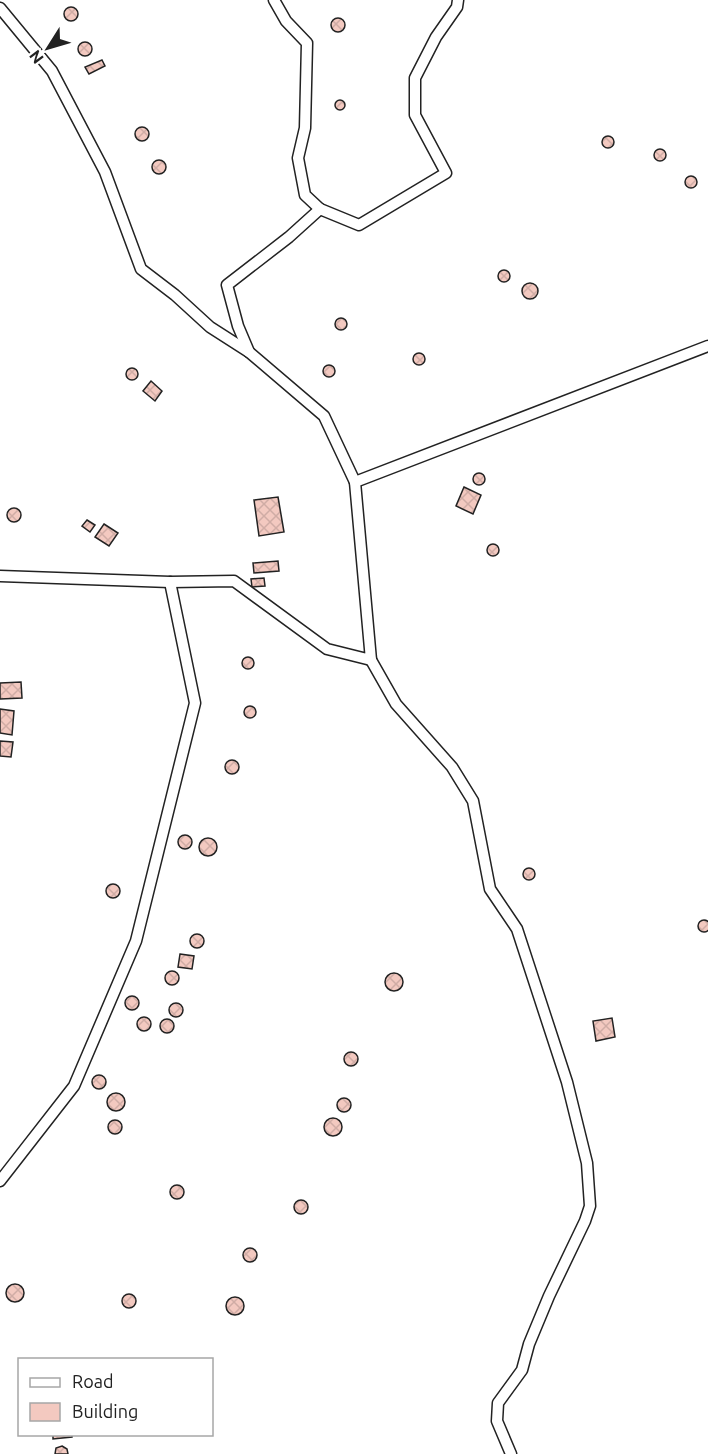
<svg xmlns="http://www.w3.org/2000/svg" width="708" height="1454" font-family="Ubuntu,sans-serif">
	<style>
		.building { fill: url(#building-cross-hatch); stroke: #222; stroke-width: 1.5 }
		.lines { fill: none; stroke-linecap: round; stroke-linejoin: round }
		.street-casing { stroke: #222; stroke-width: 13 }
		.street { stroke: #fff; stroke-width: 10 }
	</style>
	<defs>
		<pattern id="building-cross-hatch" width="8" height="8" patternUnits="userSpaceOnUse" patternTransform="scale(1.5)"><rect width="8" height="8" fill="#f3c9c0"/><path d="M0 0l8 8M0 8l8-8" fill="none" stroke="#d0aca5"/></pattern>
	</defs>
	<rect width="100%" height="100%" fill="#fff"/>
	<g class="building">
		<circle cx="71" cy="14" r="7"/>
		<circle cx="338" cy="25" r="7"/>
		<circle cx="85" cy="49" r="7"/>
		<path d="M102 60 105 66 89 74 85 67Z"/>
		<circle cx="340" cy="105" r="5"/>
		<circle cx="142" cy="134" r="7"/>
		<circle cx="608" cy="142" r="6"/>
		<circle cx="660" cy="155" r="6"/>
		<circle cx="159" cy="167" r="7"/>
		<circle cx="691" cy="182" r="6"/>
		<circle cx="504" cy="276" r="6"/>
		<circle cx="530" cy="291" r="8"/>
		<circle cx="341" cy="324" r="6"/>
		<circle cx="419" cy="359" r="6"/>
		<circle cx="329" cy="371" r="6"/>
		<circle cx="132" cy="374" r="6"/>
		<path d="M151 381 162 391 155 401 143 391Z"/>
		<circle cx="479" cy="479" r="6"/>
		<path d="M464 487 481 495 473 514 456 506Z"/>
		<path d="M278 497 284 532 259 536 254 500Z"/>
		<circle cx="14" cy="515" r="7"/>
		<path d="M87 520 95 525 90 532 82 526Z"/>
		<path d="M104 524 118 533 109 546 95 537Z"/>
		<circle cx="493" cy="550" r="6"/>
		<path d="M278 561 279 571 254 573 253 563Z"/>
		<path d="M264 578 265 586 252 587 251 579Z"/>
		<circle cx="248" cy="663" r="6"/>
		<path d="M21 682 22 698 0 699V683Z"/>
		<circle cx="250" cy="712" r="6"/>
		<path d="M0 709 14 711 12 735 0 733Z"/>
		<path d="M0 741 13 742 11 757 0 756Z"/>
		<circle cx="232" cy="767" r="7"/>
		<circle cx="185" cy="842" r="7"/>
		<circle cx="208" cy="847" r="9"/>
		<circle cx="529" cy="874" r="6"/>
		<circle cx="113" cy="891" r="7"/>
		<circle cx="704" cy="926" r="6"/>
		<circle cx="197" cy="941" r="7"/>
		<path d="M180 954 194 956 192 969 178 967Z"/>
		<circle cx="172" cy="978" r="7"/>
		<circle cx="394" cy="982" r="9"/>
		<circle cx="132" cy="1003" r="7"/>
		<circle cx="176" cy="1010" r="7"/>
		<circle cx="144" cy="1024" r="7"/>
		<path d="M612 1018 615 1037 596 1041 593 1021Z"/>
		<circle cx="167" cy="1026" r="7"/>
		<circle cx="351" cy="1059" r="7"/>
		<circle cx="99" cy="1082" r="7"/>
		<circle cx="116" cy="1102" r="9"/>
		<circle cx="344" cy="1105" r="7"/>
		<circle cx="333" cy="1127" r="9"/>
		<circle cx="115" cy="1127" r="7"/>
		<circle cx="177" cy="1192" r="7"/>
		<circle cx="301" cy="1207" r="7"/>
		<circle cx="250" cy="1255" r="7"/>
		<circle cx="15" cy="1293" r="9"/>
		<circle cx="129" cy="1301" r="7"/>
		<circle cx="235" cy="1306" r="9"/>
		<path d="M53 1434H72V1437L53 1439Z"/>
		<path d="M62 1446 67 1449 68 1454H55L56 1448Z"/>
	</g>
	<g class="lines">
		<defs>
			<g id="street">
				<path d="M274 0 286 21 307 43 305 128 298 158 305 195 320 209"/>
				<path d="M0 8 52 71 105 172 141 269 175 295 210 327 249 352"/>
				<path d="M355 482 324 416 249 352 238 326 227 285 289 237 320 209 359 225 446 173 415 115V78L436 37 457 7 458 0"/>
				<path d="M0 576 170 582 234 581 327 649 371 660 355 482 708 346"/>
				<path d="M371 660 396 704 452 767 473 801 490 889 517 929 567 1082 587 1163 590 1206 585 1221 549 1296 529 1344 522 1370 498 1403 497 1421 511 1454"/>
				<path d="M0 1181 74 1086 136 941 195 703 170 582"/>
			</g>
		</defs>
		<use href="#street" class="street-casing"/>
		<use href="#street" class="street"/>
	</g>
	<rect x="18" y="1358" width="195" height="78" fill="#ffffff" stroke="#a7a7a7" stroke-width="1.5"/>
	<rect x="30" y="1378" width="30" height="9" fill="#ffffff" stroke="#a7a7a7" stroke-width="1.5"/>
	<text x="72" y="1388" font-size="18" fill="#222222">Road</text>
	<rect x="30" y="1403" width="30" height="18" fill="#f3c9c0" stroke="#a7a7a7" stroke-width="1.5"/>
	<text x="72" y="1418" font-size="18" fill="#222222">Building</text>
	<g transform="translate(48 48) rotate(233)" stroke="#ffffff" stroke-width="4.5" paint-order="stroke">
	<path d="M0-4.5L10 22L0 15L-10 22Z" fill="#222222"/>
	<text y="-9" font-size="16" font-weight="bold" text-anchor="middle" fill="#222222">N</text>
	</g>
</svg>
